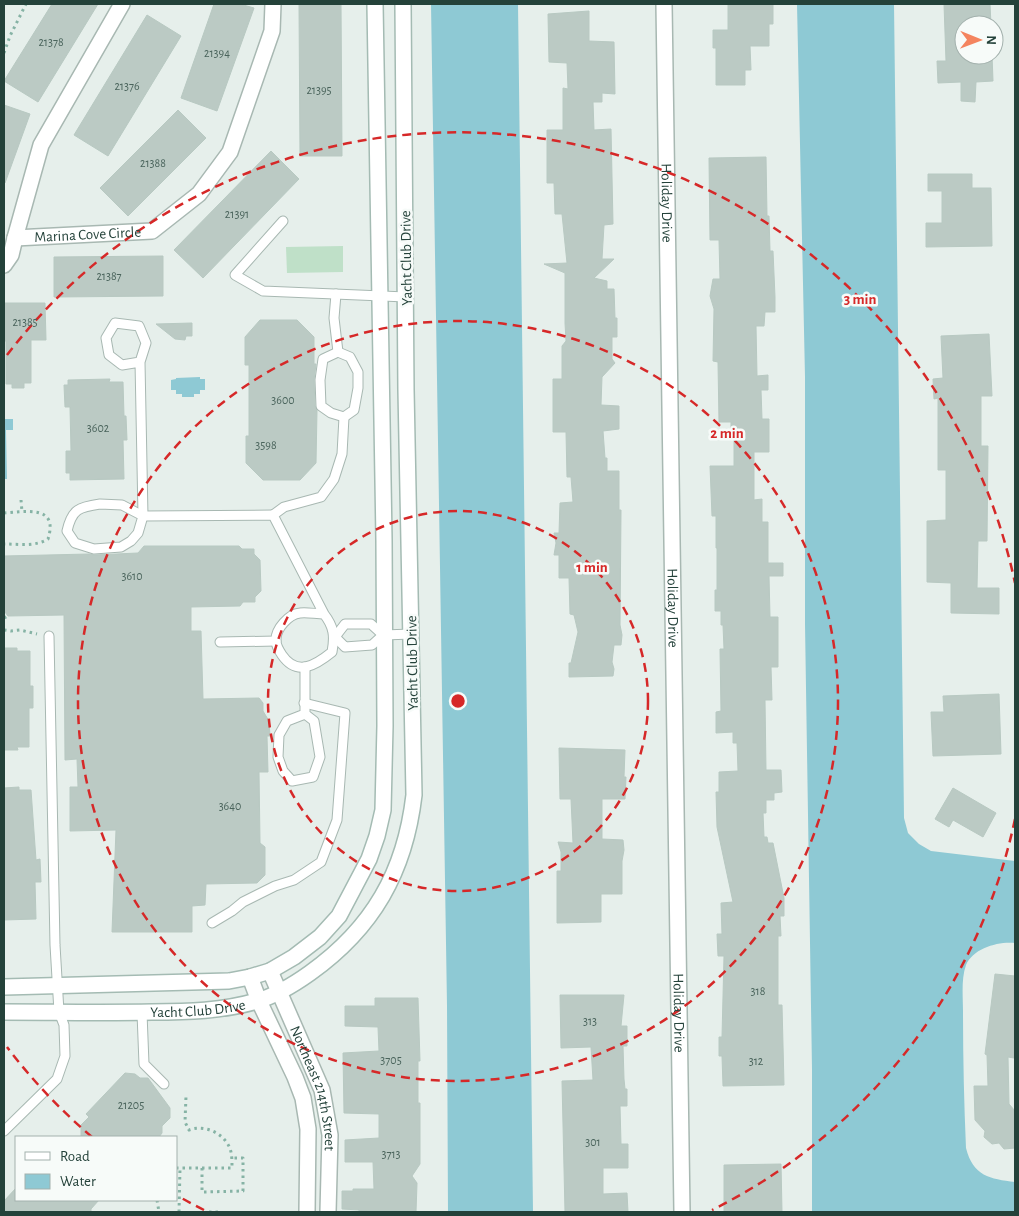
<svg xmlns="http://www.w3.org/2000/svg" width="1019" height="1216" font-family="'Alegreya Sans',sans-serif">
	<style>
		.green { fill: #bfe0c8 }
		.water { fill: #8ec9d4 }
		.building { fill: #bbcac4; stroke: #b8c9c2 }
		.lines { fill: none; stroke-linecap: round; stroke-linejoin: round }
		.lane-casing { stroke: #a8b8b2; stroke-width: 11 }
		.street-casing { stroke: #a8b8b2; stroke-width: 18 }
		.secondary-casing { stroke: #a4bbb3; stroke-width: 18 }
		.path { stroke: #86b3a5; stroke-width: 3; stroke-dasharray: 2.5 4; stroke-linecap: butt }
		.lane { stroke: #fff; stroke-width: 9 }
		.street { stroke: #fff; stroke-width: 15 }
		.secondary { stroke: #fff; stroke-width: 15 }
		.ring { fill: none; stroke: #d62828; stroke-width: 2.5; stroke-dasharray: 9 6 }
		.labels { text-anchor: middle; stroke-width: 5; stroke-linejoin: round; paint-order: stroke }
		.number-label { font-size: 12px; fill: #4a645c }
		.street-label { font-size: 15px; fill: #24423a; stroke: #f7fbf9 }
		.centre { fill: #d62828; stroke: #f7fbf9; stroke-width: 2.5 }
		.ring-label { font-size: 15px; text-anchor: middle; font-weight: bold; fill: #d62828; stroke: #f7fbf9; stroke-width: 5; stroke-linejoin: round; paint-order: stroke }
	</style>
	<rect width="100%" height="100%" fill="#e6efeb"/>
	<path class="green" d="M343 246V272L287 273 286 247Z"/>
	<g class="water">
		<path d="M431 4H518L533 1212H448L447 1005Z"/>
		<path d="M797 4H894L904 818 908 833 919 844 931 851 1015 861V943C999 941 973 948 966 965 961 979 963 997 963 1011 963 1057 964 1102 966 1148 973 1176 990 1179 1015 1182V1212H812V1069L805 624V377Z"/>
		<path d="M200 377V379H205V390H200V394H194V397H182V394H176V390H171V380L176 379V378Z"/>
		<path d="M4 419H13V430H6L7 479H4Z"/>
	</g>
	<g class="building">
		<path d="M52 4H98L38 102 4 81Z"/>
		<path d="M214 4H240L254 8 217 111 181 98Z"/>
		<path d="M299 4H341L342 156H300Z"/>
		<path d="M728 4H773V24H769V46H750L751 70H745V85H716V48H713V30H728Z"/>
		<path d="M944 4H990L991 25H964V55H992L993 81 976 82 975 102 961 101V82L938 83 937 61H946Z"/>
		<path d="M589 11V41L614 42 615 94 602 93V102H593L594 130 611 129 613 224 604 225 602 259H614L594 278 607 281V289H614L615 318H617V337H612V359L615 363 602 377 601 405 619 406V429L603 431 605 458H607V471H619V510H621L620 625 622 635 621 645H614L612 662 614 669 613 676 569 677V663H571L578 632 574 615 570 614 569 578H559V555H554L556 543 554 533H559L560 503 573 502 571 477H567L566 432H553V379H562V346L566 341 565 323V273L544 264 567 263 562 214H555L554 183H547V130H563V88L568 89 567 63 549 62 548 14Z"/>
		<path d="M147 15 181 36 108 156 74 135Z"/>
		<path d="M4 105 30 114 5 183H4Z"/>
		<path d="M178 110 206 138 128 216 100 188Z"/>
		<path d="M271 151 299 179 203 278 174 250Z"/>
		<path d="M766 157 767 216H769L770 251H773L775 297V312H765L764 326H756L757 376 768 375V390H761L762 419H769V452H754V500L762 499V522H768V563H783V576H769L770 617H778V667H771L772 700H765L766 770H781L782 792 774 793V800H766V813H763L764 837H767L768 843H773L784 898V916H780L781 936H778V1005H782L784 1085 723 1086 722 1056H719V1037H722L724 956H718L717 934H722L721 903 733 902 717 827 716 792H719V772L738 771 737 743H733V732L716 733V712L721 711 720 649H724L723 625H721V611H715V590H717V548H716V516H712L710 466H734V435H731V422H719L718 362 713 361 714 309 710 296 713 279H720L719 240H710L709 158Z"/>
		<path d="M928 174H972V188H991L992 246 926 247V223H942V191H928Z"/>
		<path d="M163 256V296L54 297V257Z"/>
		<path d="M4 303H45L46 340H31V383H24V388H12V384H6V341H4Z"/>
		<path d="M260 320H297L314 337V364H316L314 380 315 406 317 410 316 463 300 480H263L246 463V436H249V365H245V337Z"/>
		<path d="M192 323V336H186L185 340 175 339 156 324Z"/>
		<path d="M989 334 992 396H981V446H988L987 541H978L977 588H999V614L951 613V583L927 582V521L946 520V470H938V398L934 399 933 379 943 378 941 336Z"/>
		<path d="M110 379 109 382H123L124 416H126L127 440H123L124 479 70 480V473H66V451H71L70 407H65L64 385H68V380Z"/>
		<path d="M144 546H239L242 549H254V554L260 560 261 591 255 597V602H243L240 606 191 607V631H201L203 699 259 698 263 703V711L269 721 270 736H267L268 772H259L260 843 265 847V875L257 883 206 884 205 905 192 906V932H112L116 830 70 831V787H78L77 759 65 760 64 615 8 616 4 611V556L89 554 94 555 138 553Z"/>
		<path d="M4 648H17V651H30V686H33V708H29V747H17L18 750H4Z"/>
		<path d="M999 694 1001 754 933 756 931 712H944L943 696Z"/>
		<path d="M559 748 625 750 624 777H626L625 799H602V839L623 840 624 850 622 861V894H601V922L557 923V871H561V852L558 842 573 843 571 799H560Z"/>
		<path d="M19 787V790H31L36 860 40 859 41 882H35L36 919 4 920V788Z"/>
		<path d="M953 788 996 813 983 837 953 820 949 827 935 819Z"/>
		<path d="M995 974 1015 976V1045L1014 1058 1008 1057 1009 1104 1015 1111V1148L1004 1149 999 1143 992 1144 984 1137 985 1131 975 1120 974 1086H988L987 1055 985 1054Z"/>
		<path d="M560 995H624L621 1026H627V1046H623L624 1079 625 1089H627V1106H620L621 1144H628V1168H603V1194L627 1193 628 1212H565L562 1081 593 1080 591 1047 561 1048Z"/>
		<path d="M375 998H418L420 1061H418V1103H420V1164L412 1176 417 1183 416 1212H376L359 1211V1210L342 1209V1191H353V1189H374L373 1162H345V1140L379 1138V1114L344 1113 343 1053 379 1051 378 1027 345 1026V1006H375Z"/>
		<path d="M125 1073 135 1074 140 1078H148L170 1108V1118L162 1126V1133L159 1137H81V1125L89 1117 86 1114Z"/>
		<path d="M781 1164 782 1212H724V1165Z"/>
		<path d="M16 1188V1200H99L91 1209V1212H4V1201Z"/>
	</g>
	<g class="lines">
		<defs>
			<g id="lane">
				<path d="M283 221 235 275 263 291 406 297"/>
				<path d="M336 294 334 318 338 352"/>
				<path d="M338 352 350 357 358 372V388L354 410 344 417 331 413 321 406 320 380 323 359Z"/>
				<path d="M140 362 122 365 109 355 106 338 115 323 139 326 146 343 140 362 143 516 273 515 324 614C334 627 335 636 332 652 316 665 297 677 282 655 280 652 276 645 276 641 275 629 289 614 300 613 307 612 316 614 324 614"/>
				<path d="M100 504 122 505 143 516 138 533 131 541 121 547 94 549 75 543 67 531C72 509 79 507 100 504Z"/>
				<path d="M273 515 284 507 321 497 334 479 342 454 344 417"/>
				<path d="M335 637 345 647 372 645 383 635 412 634"/>
				<path d="M335 637 345 624H371L383 635"/>
				<path d="M220 642 276 641"/>
				<path d="M305 714 314 721 320 757 313 777 292 781 283 771 278 757 279 735 287 721 305 714V667"/>
				<path d="M212 923 232 911 243 902 275 886 294 880 321 862 337 820 345 713 304 703"/>
				<path d="M142 1013 144 1064 164 1084"/>
				<path d="M4 1131 57 1079 65 1056 64 1025 59 1012 55 945 49 636"/>
			</g>
			<g id="street">
				<path id="s1" d="M122 4 41 145 15 238 152 231 199 194 230 152 272 31 273 4"/>
				<path id="s2" d="M664 4 682 1212"/>
				<path d="M4 265 11 255 15 238"/>
				<path id="s3" d="M270 971 322 1090 330 1135 328 1212"/>
				<path d="M250 977 259 1001 295 1077 303 1098 308 1129 307 1212"/>
			</g>
			<g id="secondary">
				<path d="M4 987 229 981 250 977 270 971 294 957 320 937 339 916 369 859 377 836 383 810 385 726 384 540 375 4"/>
				<path id="s4" d="M4 1012C53 1012 102 1013 152 1012 187 1012 223 1011 257 1001 274 996 296 983 310 973 373 928 405 872 414 795L406 390 403 4"/>
			</g>
		</defs>
		<use href="#lane" class="lane-casing"/>
		<use href="#street" class="street-casing"/>
		<use href="#secondary" class="secondary-casing"/>
		<g class="path">
			<path d="M4 53 10 36 26 4"/>
			<path d="M21 500 22 512"/>
			<path d="M4 513C25 512 59 504 48 539 35 547 18 544 4 544"/>
			<path d="M4 618 8 616"/>
			<path d="M4 630 11 631 20 630 37 634"/>
			<path d="M176 1168H232C232 1163 232 1157 231 1152 227 1134 205 1124 189 1130L185 1122 186 1096"/>
			<path d="M202 1168V1192L243 1191V1158H231"/>
			<path d="M157 1200 159 1212"/>
			<path d="M179 1212 180 1168"/>
			<path d="M209 1212H222"/>
		</g>
		<use href="#lane" class="lane"/>
		<use href="#street" class="street"/>
		<use href="#secondary" class="secondary"/>
	</g>
	<g class="ring">
		<circle cx="458" cy="701" r="190"/>
		<circle cx="458" cy="701" r="380"/>
		<path d="M1015 819A569 569 0 0 1 712 1210M204 1210A569 569 0 0 1 178 1196M92 1137A569 569 0 0 1 7 1047M7 355A569 569 0 0 1 1015 583"/>
	</g>
	<g class="labels">
		<g class="number-label">
			<text x="51" y="46">21378</text>
			<text x="217" y="57">21394</text>
			<text x="127" y="90">21376</text>
			<text x="319" y="94">21395</text>
			<text x="153" y="167">21388</text>
			<text x="237" y="218">21391</text>
			<text x="109" y="280">21387</text>
			<text x="25" y="326">21385</text>
			<text x="283" y="404">3600</text>
			<text x="98" y="432">3602</text>
			<text x="266" y="449">3598</text>
			<text x="132" y="580">3610</text>
			<text x="230" y="810">3640</text>
			<text x="758" y="995">318</text>
			<text x="590" y="1025">313</text>
			<text x="391" y="1064">3705</text>
			<text x="756" y="1065">312</text>
			<text x="131" y="1109">21205</text>
			<text x="593" y="1146">301</text>
			<text x="391" y="1158">3713</text>
		</g>
		<g class="street-label">
			<text dy="5" stroke="none"><textPath href="#s2" startOffset="199">Holiday Drive</textPath></text>
			<text dy="5" stroke="none"><textPath href="#s1" startOffset="332">Marina Cove Circle</textPath></text>
			<text transform="translate(406 258) rotate(-91)" y="5">Yacht Club Drive</text>
			<text dy="5" stroke="none"><textPath href="#s2" startOffset="604">Holiday Drive</textPath></text>
			<text transform="translate(412 663) rotate(-91)" y="5">Yacht Club Drive</text>
			<text dy="5" stroke="none"><textPath href="#s4" startOffset="194">Yacht Club Drive</textPath></text>
			<text dy="5" stroke="none"><textPath href="#s2" startOffset="1009">Holiday Drive</textPath></text>
			<text dy="5" stroke="none"><textPath href="#s3" startOffset="126">Northeast 214th Street</textPath></text>
		</g>
	</g>
	<circle cx="458" cy="701" r="8" class="centre"/>
	<g class="ring-label">
		<text x="860" y="304">3 min</text>
		<text x="727" y="438">2 min</text>
		<text x="592" y="572">1 min</text>
	</g>
	<rect width="1019" height="1216" fill="none" stroke="#24423a" stroke-width="10"/>
	<rect x="15" y="1136" width="162" height="65" fill="#f7fbf9" stroke="#a3b1ad"/>
	<rect x="25" y="1152" width="25" height="8" fill="#ffffff" stroke="#a3b1ad"/>
	<text x="60" y="1161" font-size="15" fill="#24423a">Road</text>
	<rect x="25" y="1174" width="25" height="15" fill="#8ec9d4" stroke="#a3b1ad"/>
	<text x="60" y="1186" font-size="15" fill="#24423a">Water</text>
	<g transform="translate(979 40) rotate(91)"><circle r="24" fill="#f7fbf9" stroke="#a3b1ad"/>
	<path d="M0-4L9 19L0 12L-9 19Z" fill="#f4845f"/>
	<text y="-8" font-size="14" font-weight="bold" text-anchor="middle" fill="#24423a">N</text>
	</g>
</svg>
